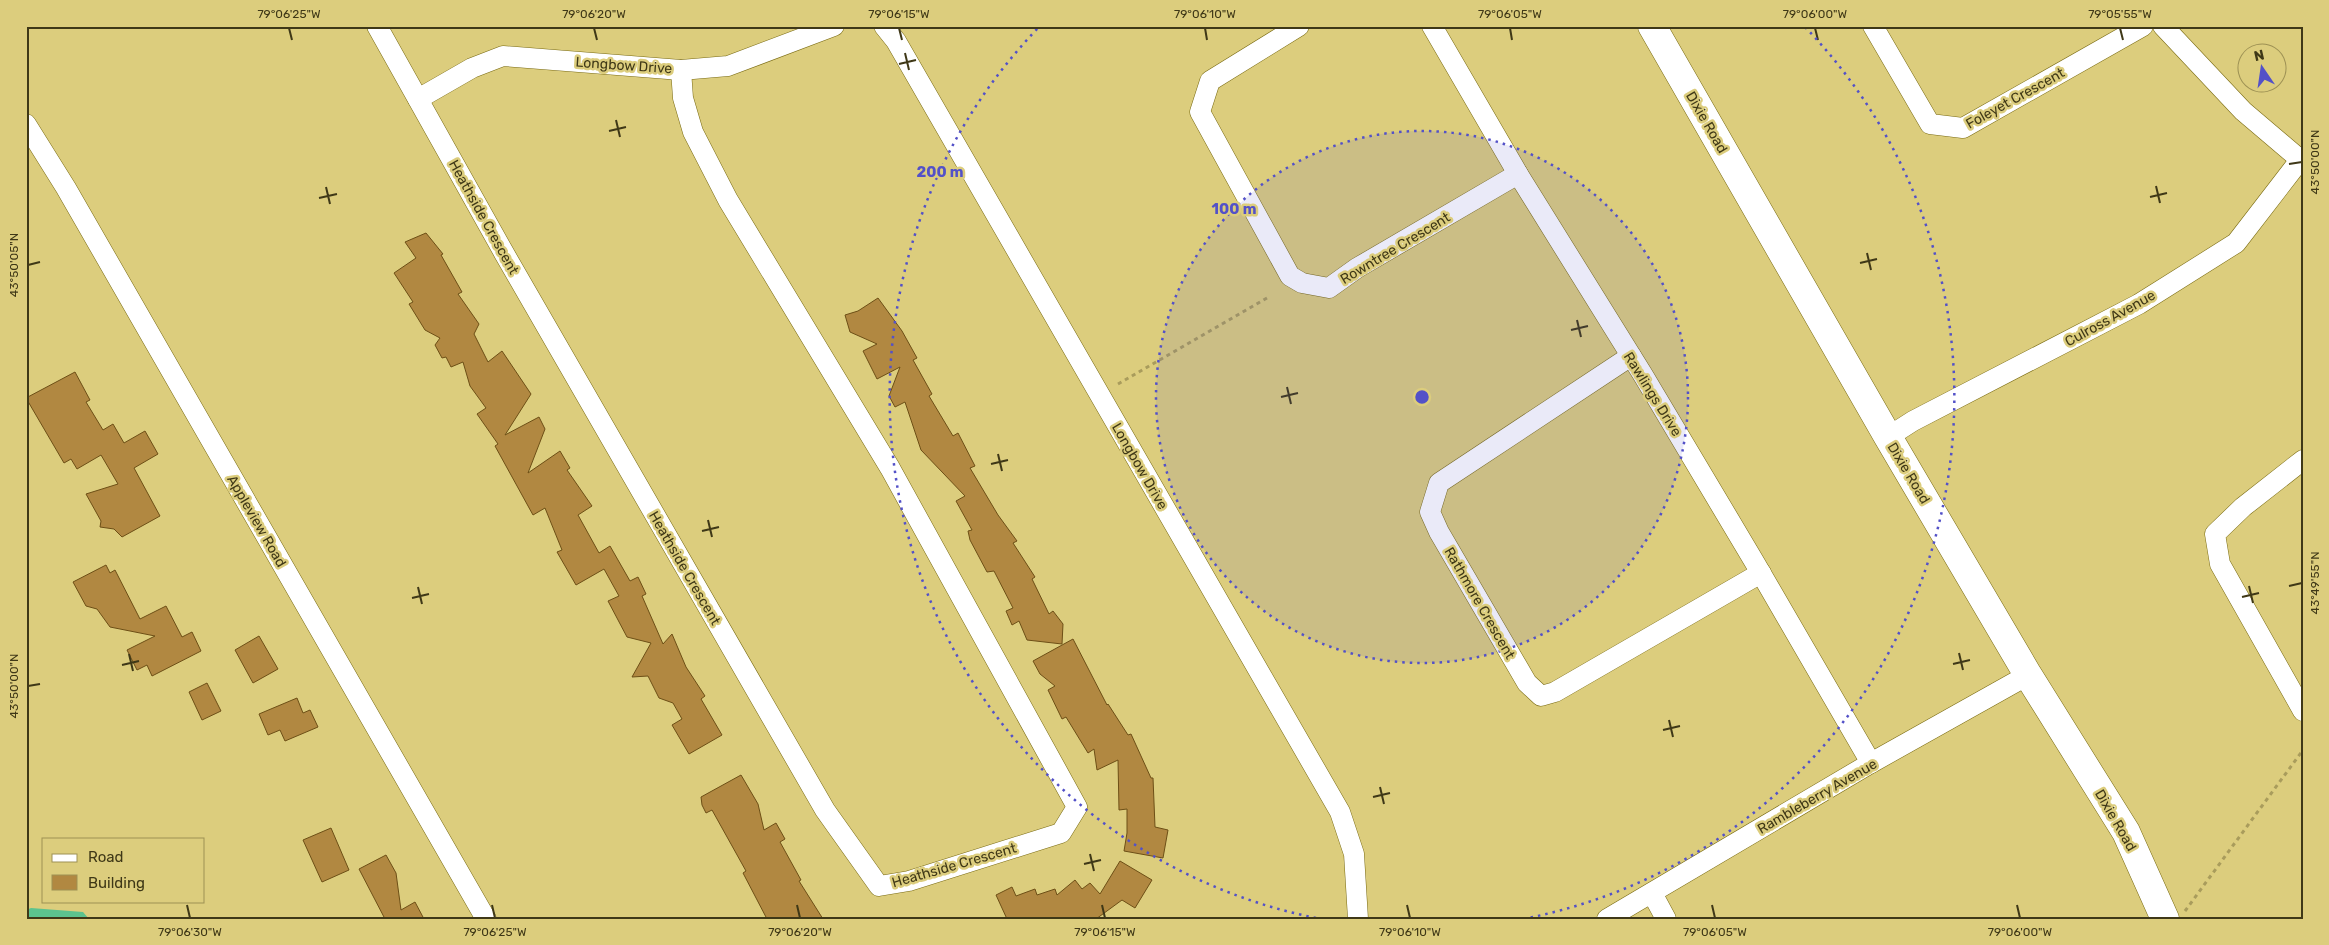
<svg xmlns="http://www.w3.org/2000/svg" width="2329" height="945" font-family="Rubik,sans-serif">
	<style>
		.green { fill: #5cc38e }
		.building { fill: #b18841; stroke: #6d4f16 }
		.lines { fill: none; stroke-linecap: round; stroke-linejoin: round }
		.street-casing { stroke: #796a11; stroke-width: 21 }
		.secondary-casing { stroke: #796a11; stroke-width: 29 }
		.path { stroke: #a99c5c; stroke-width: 3; stroke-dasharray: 4 4; stroke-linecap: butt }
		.street { stroke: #fff; stroke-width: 20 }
		.secondary { stroke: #fff; stroke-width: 28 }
		.ticks { fill: none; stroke: #3f3817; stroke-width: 2 }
		.ring { fill: none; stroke: #5351c8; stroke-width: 2.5; stroke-dasharray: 2.5 5 }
		.labels { text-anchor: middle; stroke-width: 5; stroke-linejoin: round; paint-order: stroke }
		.street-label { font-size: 14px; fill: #3f3817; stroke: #dccd7d }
		.centre { fill: #5351c8; stroke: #dccd7d; stroke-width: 2.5 }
		.ring-label { font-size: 15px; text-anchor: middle; font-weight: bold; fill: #5351c8; stroke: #dccd7d; stroke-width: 5; stroke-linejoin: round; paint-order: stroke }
		.neatline { fill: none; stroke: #3f3817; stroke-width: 2 }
		.ticks-label { font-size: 12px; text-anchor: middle; fill: #3f3817 }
	</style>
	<rect width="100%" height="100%" fill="#dccd7d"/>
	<path class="green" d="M31 908 83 912 89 919H26V910Z"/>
	<g class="building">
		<path d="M426 233 443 254 441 255 462 292 458 294 479 324 474 334 488 362 502 351 531 394 505 435 539 417 545 429 528 473 560 451 570 468 567 470 592 506 578 515 599 553 610 546 630 581 638 577 646 594 642 596 663 644 672 634 686 667 705 696 701 699 722 735 689 754 672 725 682 719 673 703 659 698 648 676 632 677 651 643 627 637 608 601 619 596 604 569 576 585 557 552 562 550 545 508 533 515 495 446 498 444 477 414 486 408 470 386 463 362 451 367 446 357 442 358 435 345 440 338 425 330 409 304 413 302 394 273 416 258 405 242Z"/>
		<path d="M878 298 902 331 917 358 913 360 932 394 929 396 953 436 958 433 975 466 970 468 998 515 1017 541 1013 543 1035 577 1032 579 1049 614 1053 611 1063 624 1062 644 1027 640 1019 621 1012 625 1006 611 1013 608 994 571 987 572 970 540 968 531 972 530 956 501 965 496 921 450 905 402 895 407 889 396 900 367 877 379 863 351 877 344 850 332 845 315 858 311Z"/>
		<path d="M75 372 90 400 86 402 103 430 113 424 124 443 145 431 158 454 134 468 160 516 122 537 114 529 100 527 101 521 86 494 118 484 101 455 77 469 71 459 64 463 26 398Z"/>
		<path d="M106 565 110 573 115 570 140 619 166 606 182 637 192 632 201 651 152 676 147 665 137 670 127 650 155 636 110 627 97 609 86 606 73 582Z"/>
		<path d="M259 636 278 669 253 683 235 650Z"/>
		<path d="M1073 639 1107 705 1108 704 1128 735 1131 734 1151 778H1153L1155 827 1168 830 1163 858 1124 851 1127 833V809L1119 810 1118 760 1097 770 1094 749 1088 753 1066 717 1062 719 1048 690 1055 686 1040 674 1033 661Z"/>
		<path d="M207 683 221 711 202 720 189 692Z"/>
		<path d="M297 698 303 713 310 710 318 727 285 741 280 730 268 735 259 714Z"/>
		<path d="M741 775 758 804 764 830 776 823 785 839 780 842 801 880 799 881 823 919H767L743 873 746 871 712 810 706 813 702 805 701 797Z"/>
		<path d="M331 828 349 870 322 882 303 840Z"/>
		<path d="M386 855 396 873 401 910 415 902 424 919H385L359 869Z"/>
		<path d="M1120 861 1152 880 1135 908 1122 900 1096 919H1007L996 895 1012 887 1016 896 1035 889 1037 895 1055 889 1057 895 1075 880 1082 889 1090 883 1100 894Z"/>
	</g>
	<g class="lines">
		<defs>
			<g id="street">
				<path d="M377 26 504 253 825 810 879 886 909 881 1061 833 1077 807 890 468 728 200 693 132 683 98 681 70"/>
				<path d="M884 26 896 41 1340 812 1354 854 1358 919"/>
				<path d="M1299 26 1210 81 1200 112 1290 276 1302 283 1329 288 1357 268 1518 174"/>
				<path d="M1432 26 1518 174 1643 375 1755 563 1871 763"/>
				<path d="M1873 26 1930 124 1963 128 2143 26"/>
				<path d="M2163 26 2243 111 2303 162"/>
				<path d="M418 99 472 68 503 56 681 70 728 66 834 26"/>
				<path d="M26 124 66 188 486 919"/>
				<path d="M1631 356 1439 483 1430 512 1439 532 1527 683 1541 696 1555 692 1761 573"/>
				<path d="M1888 437 1913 421 2139 304 2236 243 2300 160"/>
				<path d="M2303 460 2243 507 2215 534 2220 564 2303 711"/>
				<path d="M1652 893 1666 919"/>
				<path d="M1607 919 1871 763 2028 675"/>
			</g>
			<path id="secondary" d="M1652 26 1888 437 2028 675 2126 832 2165 919"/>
		</defs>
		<use href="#street" class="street-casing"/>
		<use href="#secondary" class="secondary-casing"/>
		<g class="path">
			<path d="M1118 384 1267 298"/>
			<path d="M2185 911 2303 750"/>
		</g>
		<use href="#street" class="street"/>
		<use href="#secondary" class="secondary"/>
	</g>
	<path class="ticks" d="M289 28 292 40M594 28 597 40M899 28 902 40M1205 28 1207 40M1510 28 1512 40M1815 28 1818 40M2120 28 2123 40M905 53 909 70M899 64 916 60M616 120 620 137M609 131 626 127M2289 164 2302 162M2156 186 2160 203M326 187 330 204M2150 197 2167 193M319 198 337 194M1867 253 1871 270M1860 263 1877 259M28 265 40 262M1577 320 1581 337M1571 330 1588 326M1287 387 1291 404M1281 397 1298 393M998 454 1002 471M991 464 1008 460M708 520 712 537M702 531 719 527M2249 586 2253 603M2289 586 2302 583M418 587 422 604M2242 597 2259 593M412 598 429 594M1959 653 1963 670M129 654 133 671M1953 664 1970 660M122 665 139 661M28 686 40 684M1669 720 1673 737M1663 730 1680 726M1380 787 1384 804M1373 797 1390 793M1090 854 1094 871M1084 864 1101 860M187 905 190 918M492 905 495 918M797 905 800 918M1102 905 1105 918M1407 905 1410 918M1712 905 1715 918M2017 905 2020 918"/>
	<circle cx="1422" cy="397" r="266" fill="#5351c8" fill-opacity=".12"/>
	<g class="ring">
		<circle cx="1422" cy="397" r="266"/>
		<path d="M1316 918A532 532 0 0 1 1039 27M1805 27A532 532 0 0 1 1528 918"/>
	</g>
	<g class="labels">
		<g class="street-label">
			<text transform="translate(624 65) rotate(4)" y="5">Longbow Drive</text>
			<text transform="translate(2015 98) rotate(-29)" y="5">Foleyet Crescent</text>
			<text transform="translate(1707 122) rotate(60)" y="5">Dixie Road</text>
			<text transform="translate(484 217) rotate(61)" y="5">Heathside Crescent</text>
			<text transform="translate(1395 248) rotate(-31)" y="5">Rowntree Crescent</text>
			<text transform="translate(2110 318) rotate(-29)" y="5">Culross Avenue</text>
			<text transform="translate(1653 394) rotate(58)" y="5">Rawlings Drive</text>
			<text transform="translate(1140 466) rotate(60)" y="5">Longbow Drive</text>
			<text transform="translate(1909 473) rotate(59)" y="5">Dixie Road</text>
			<text transform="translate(257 521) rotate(60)" y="5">Appleview Road</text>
			<text transform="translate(685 568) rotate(60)" y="5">Heathside Crescent</text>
			<text transform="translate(1480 603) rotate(60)" y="5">Rathmore Crescent</text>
			<text transform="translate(1817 796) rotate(-30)" y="5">Rambleberry Avenue</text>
			<text transform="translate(2116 820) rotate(60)" y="5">Dixie Road</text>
			<text transform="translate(954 865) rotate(-16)" y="5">Heathside Crescent</text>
		</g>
	</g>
	<circle cx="1422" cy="397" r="8" class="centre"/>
	<g class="ring-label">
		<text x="940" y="177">200 m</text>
		<text x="1234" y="214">100 m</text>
	</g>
	<rect width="2329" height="945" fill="none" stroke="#dccd7d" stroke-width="55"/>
	<rect x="42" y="838" width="162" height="65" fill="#dccd7d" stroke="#9d9154"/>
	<rect x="52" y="854" width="25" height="8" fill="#ffffff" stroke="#9d9154"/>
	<text x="88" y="862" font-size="15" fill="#3f3817">Road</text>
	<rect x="52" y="875" width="25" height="15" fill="#b18841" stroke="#9d9154"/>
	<text x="88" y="888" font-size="15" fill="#3f3817">Building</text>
	<g transform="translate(2262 68) rotate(347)"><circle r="24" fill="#dccd7d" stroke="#9d9154"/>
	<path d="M0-4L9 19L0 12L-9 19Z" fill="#5351c8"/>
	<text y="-8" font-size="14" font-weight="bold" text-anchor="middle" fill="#3f3817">N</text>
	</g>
	<rect x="28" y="28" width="2274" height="890" class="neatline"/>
	<g class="ticks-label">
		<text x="289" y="18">79°06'25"W</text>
		<text x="594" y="18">79°06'20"W</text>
		<text x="899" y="18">79°06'15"W</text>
		<text x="1205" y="18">79°06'10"W</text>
		<text x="1510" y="18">79°06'05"W</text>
		<text x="1815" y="18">79°06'00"W</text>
		<text x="2120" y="18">79°05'55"W</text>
		<text transform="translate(2315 162) rotate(-90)" y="4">43°50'00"N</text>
		<text transform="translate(14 265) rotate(-90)" y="4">43°50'05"N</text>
		<text transform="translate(2315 583) rotate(-90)" y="4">43°49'55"N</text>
		<text transform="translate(14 686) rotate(-90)" y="4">43°50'00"N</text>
		<text x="190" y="936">79°06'30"W</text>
		<text x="495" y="936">79°06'25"W</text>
		<text x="800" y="936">79°06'20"W</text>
		<text x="1105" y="936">79°06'15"W</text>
		<text x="1410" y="936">79°06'10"W</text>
		<text x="1715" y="936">79°06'05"W</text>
		<text x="2020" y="936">79°06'00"W</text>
	</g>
</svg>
